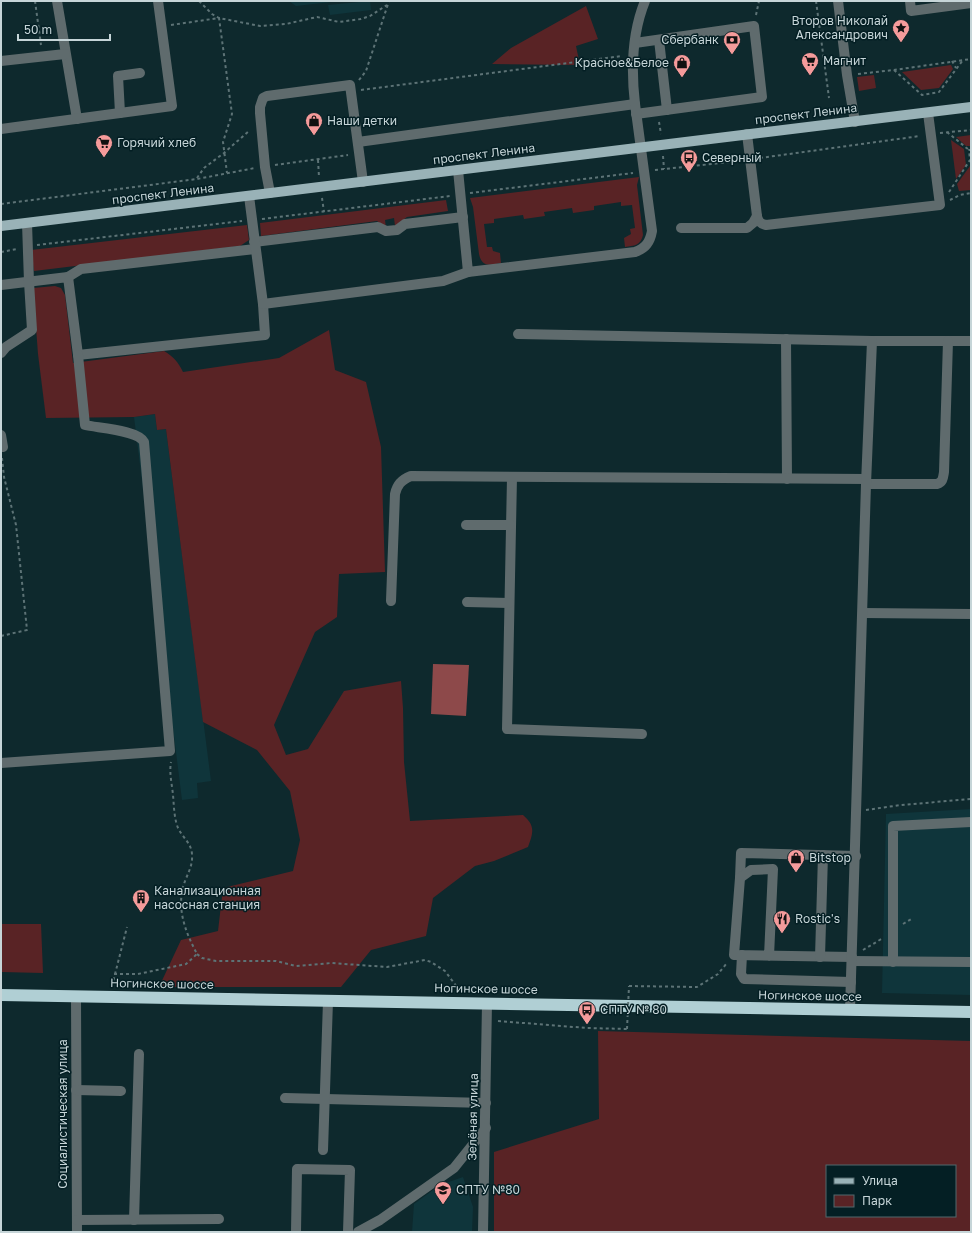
<svg xmlns="http://www.w3.org/2000/svg" width="972" height="1233" font-family="'Golos Text',sans-serif">
	<style>
		.built { fill: #0f353b }
		.green { fill: #592325; fill-rule: evenodd }
		.water { fill: #8d494a }
		.lines { fill: none; stroke-linecap: round; stroke-linejoin: round }
		.path { stroke: #5d7376; stroke-width: 2; stroke-dasharray: 3 3; stroke-linecap: butt }
		.minor { stroke: #5f6b6d; stroke-width: 10 }
		.major { stroke: #99b2b7; stroke-width: 10 }
		.highway { stroke: #b0cfd4; stroke-width: 12 }
		.path-bridge { stroke: #5d7376; stroke-width: 2; stroke-dasharray: 3 3; stroke-linecap: butt }
		.labels { text-anchor: middle; stroke-width: 3; stroke-linejoin: round; paint-order: stroke }
		.poi-label { font-size: 12px; fill: #c6d5d8; stroke: #041f24; text-anchor: start }
		.street-label { font-size: 12px; fill: #c6d5d8; stroke: #041f24 }
	</style>
	<rect width="100%" height="100%" fill="#0e292d"/>
	<g class="built">
		<path d="M289 1H340L296 6Z"/>
		<path d="M370 1 371 10 330 15 328 5Z"/>
		<path d="M155 414 157 430 166 429 211 781 197 783 198 798 182 800 134 417Z"/>
		<path d="M971 809V995L882 993 886 814Z"/>
		<path d="M463 1177 473 1207 472 1232H412L414 1204 440 1185Z"/>
	</g>
	<g class="green">
		<path d="M586 6 598 39 576 46 580 65 492 64 511 48Z"/>
		<path d="M951 65 953 69 939 88 921 90 902 72Z"/>
		<path d="M874 75 876 88 859 91 857 77Z"/>
		<path d="M971 135V146H966L956 137Z"/>
		<path d="M951 140 964 149 966 165 956 179Z"/>
		<path d="M970 166 971 190 959 191 957 184Z"/>
		<path d="M639 177 637 185 643 235C641 245 634 246 625 247L624 238 631 234 630 229 635 228 632 205 621 206V202L594 206V210L573 213 572 208 544 212 545 216 524 219 523 215 494 219V223L484 224 487 247H492L493 251 500 253 501 263C490 265 482 268 479 254L473 207 470 198Z"/>
		<path d="M446 200 448 211 407 217 395 226 394 218 385 220 386 228 377 221 261 236 260 223Z"/>
		<path d="M247 225 249 240 240 246 34 271 31 250Z"/>
		<path d="M55 286 61 288 65 295 73 363 164 351C173 356 179 363 183 372L279 358 329 330 335 370 366 382 381 447 385 572 339 574 337 617 315 632 274 725 286 755 308 749 344 691 401 681 403 708 404 762 410 821 523 815C536 826 533 833 528 847L494 861 475 866 433 898 426 936 371 950 341 987H159L181 940 218 931 223 888 293 871 300 840 290 791 257 750 203 722 166 429 157 430 155 414 134 417 46 418 38 354 33 288Z"/>
		<path d="M1 924H41L43 973 1 972Z"/>
		<path d="M598 1031 971 1041V1232H494V1152L599 1119ZM827 1166H955V1216H827Z"/>
	</g>
	<path class="water" d="M433 664 469 665 466 716 431 714Z"/>
	<g class="lines">
		<g class="path">
			<path d="M35 1 41 45"/>
			<path d="M199 1 212 14 219 18 260 26 286 24 317 17 339 22 361 19 370 16 387 5"/>
			<path d="M816 1 829 98"/>
			<path d="M756 15 759 1"/>
			<path d="M171 25 219 18 232 114 223 142 227 173"/>
			<path d="M952 61 956 68"/>
			<path d="M894 70 922 95 939 92 963 60"/>
			<path d="M858 74 894 70 971 59"/>
			<path d="M359 80 366 71 389 1"/>
			<path d="M361 90 622 56"/>
			<path d="M659 122 661 134"/>
			<path d="M947 132 969 150"/>
			<path d="M940 133 971 130"/>
			<path d="M663 156 664 169"/>
			<path d="M760 158 920 136"/>
			<path d="M318 160 319 177"/>
			<path d="M275 165 348 155"/>
			<path d="M655 170 740 161"/>
			<path d="M197 178 204 168 224 153 250 130"/>
			<path d="M949 192 970 160 969 150H971"/>
			<path d="M470 193 633 173"/>
			<path d="M322 198 324 212"/>
			<path d="M950 200 960 195 971 193"/>
			<path d="M1 204 197 179 255 168"/>
			<path d="M262 219 450 196"/>
			<path d="M37 245 242 221"/>
			<path d="M1 252 17 249"/>
			<path d="M1 636 27 630 16 525 4 477 2 458"/>
			<path d="M866 810 901 805 971 799"/>
			<path d="M903 924 913 918"/>
			<path d="M863 950 883 938"/>
			<path d="M197 954 202 958 216 961H276L296 966 331 963 387 967 425 960 431 962 445 971 460 991"/>
			<path d="M114 974H138L186 964 197 954C186 933 177 911 183 887 186 876 193 867 192 855 192 844 183 838 178 828 174 818 174 806 173 795 172 784 169 773 171 762"/>
			<path d="M112 986 127 927"/>
			<path d="M629 986 697 987 718 974 727 963"/>
			<path d="M498 1021 587 1028 627 1029"/>
		</g>
		<g class="minor">
			<path d="M57 1 77 119"/>
			<path d="M838 1 847 75 855 122"/>
			<path d="M910 1 911 11 971 3"/>
			<path d="M659 40 667 110"/>
			<path d="M635 43 754 26 762 97 636 114"/>
			<path d="M1 61 65 54"/>
			<path d="M120 113 118 76 140 73"/>
			<path d="M1 129 172 106 158 1"/>
			<path d="M747 134 757 216C758 222 761 224 766 225L940 205 928 113"/>
			<path d="M358 142 635 104"/>
			<path d="M458 170 468 272 635 252C646 248 650 242 652 231L635 104C631 70 632 33 645 1"/>
			<path d="M270 193 265 167 260 113V107L263 98 267 96 350 85 363 182"/>
			<path d="M681 228H747L753 223 757 216"/>
			<path d="M254 242 378 227 386 231 397 230 405 224 463 217"/>
			<path d="M68 277 81 269 255 249"/>
			<path d="M1 285 68 277 78 355 265 335 263 304 249 196"/>
			<path d="M263 304 435 282 443 281 468 272"/>
			<path d="M518 334 872 341H971"/>
			<path d="M786 339 787 479"/>
			<path d="M1 353 6 347 32 330 29 282 27 223"/>
			<path d="M1 435 3 447H1"/>
			<path d="M512 477 507 729 642 734"/>
			<path d="M866 484H937C943 482 943 478 944 472L948 341"/>
			<path d="M466 525H511"/>
			<path d="M391 601 395 494C397 485 401 480 411 476L866 479"/>
			<path d="M467 602 509 603"/>
			<path d="M863 613 971 614"/>
			<path d="M1 763 170 751 144 442C138 430 98 428 85 425L78 355"/>
			<path d="M740 878 741 853 856 856"/>
			<path d="M742 955 741 974 744 979 851 982"/>
			<path d="M769 956 773 869 751 870 740 878 734 955 852 957"/>
			<path d="M820 957 823 855"/>
			<path d="M852 961 971 962"/>
			<path d="M893 962V826L971 822"/>
			<path d="M76 996 77 1232"/>
			<path d="M850 1010 866 484 872 341"/>
			<path d="M76 1090 121 1091"/>
			<path d="M285 1098 486 1103"/>
			<path d="M323 1150 328 1001"/>
			<path d="M77 1220 219 1219"/>
			<path d="M134 1220 139 1054"/>
			<path d="M296 1232 297 1169 350 1170 348 1232"/>
			<path d="M358 1232 380 1220 454 1168 486 1128"/>
			<path d="M483 1232 487 1003"/>
		</g>
		<path class="major" d="M1 226 971 107"/>
		<path class="highway" d="M1 995 971 1012"/>
		<path class="path-bridge" d="M627 1029 629 986"/>
	</g>
	<defs>
		<symbol id="sight-pin" viewBox="-11 -11 22 30"><path d="M0 17L-7.5 6A9.5 9.5 0 1 1 7.5 6Z" fill="#f59b9b" stroke="#041f24"/><path d="M0-6L1.8-2.2L6-1.7L2.9 1.2L3.7 5.4L0 3.3L-3.7 5.4L-2.9 1.2L-6-1.7L-1.8-2.2Z" fill="#111"/></symbol>
		<symbol id="bank-pin" viewBox="-11 -11 22 30"><path d="M0 17L-7.5 6A9.5 9.5 0 1 1 7.5 6Z" fill="#f59b9b" stroke="#041f24"/><path d="M-6-4H6V4H-6ZM0-2.3a2.3 2.3 0 1 0 0 4.6a2.3 2.3 0 1 0 0-4.6Z" fill="#111"/></symbol>
		<symbol id="supermarket-pin" viewBox="-11 -11 22 30"><path d="M0 17L-7.5 6A9.5 9.5 0 1 1 7.5 6Z" fill="#f59b9b" stroke="#041f24"/><path d="M-6-5.5h2.5l.6 2H6L4.5 2H-2.5L-4.4-4H-6ZM-1.5 3.2a1.3 1.3 0 1 0 .1 0ZM3 3.2a1.3 1.3 0 1 0 .1 0Z" fill="#111"/></symbol>
		<symbol id="shop-pin" viewBox="-11 -11 22 30"><path d="M0 17L-7.5 6A9.5 9.5 0 1 1 7.5 6Z" fill="#f59b9b" stroke="#041f24"/><path d="M-5-2.5h2.3a2.7 3.5 0 0 1 5.4 0H5L5.5 6h-11ZM-1.5-2.5h3a1.5 2.3 0 0 0-3 0Z" fill="#111"/></symbol>
		<symbol id="bus-pin" viewBox="-11 -11 22 30"><path d="M0 17L-7.5 6A9.5 9.5 0 1 1 7.5 6Z" fill="#f59b9b" stroke="#041f24"/><path d="M-5-6H5V4H4V6H2V4H-2V6H-4V4H-5ZM-3.5-4V0h7V-4ZM-3.5 1.2v1.5H-2V1.2ZM2 1.2v1.5H3.5V1.2Z" fill="#111"/></symbol>
		<symbol id="building-pin" viewBox="-11 -11 22 30"><path d="M0 17L-7.5 6A9.5 9.5 0 1 1 7.5 6Z" fill="#f59b9b" stroke="#041f24"/><path d="M-4-6H4V6H1V3H-1V6H-4ZM-2.5-4.3h1.7v1.8h-1.7ZM.8-4.3h1.7v1.8H.8ZM-2.5-1h1.7V.8h-1.7ZM.8-1h1.7V.8H.8Z" fill="#111"/></symbol>
		<symbol id="restaurant-pin" viewBox="-11 -11 22 30"><path d="M0 17L-7.5 6A9.5 9.5 0 1 1 7.5 6Z" fill="#f59b9b" stroke="#041f24"/><path d="M-5-6h1v4h1v-4h1v4h1v-4h1v5L-1.5 .5V6h-2V.5L-5-1ZM5-6V6H3V1.5H1.5Q1.5-4 5-6Z" fill="#111"/></symbol>
		<symbol id="university-pin" viewBox="-11 -11 22 30"><path d="M0 17L-7.5 6A9.5 9.5 0 1 1 7.5 6Z" fill="#f59b9b" stroke="#041f24"/><path d="M0-5L7-2L0 1L-7-2ZM-4 1L0 2.5L4 1V4Q0 6-4 4Z" fill="#111"/></symbol>
	</defs>
	<g fill-rule="evenodd">
		<use href="#sight-pin" x="891" y="18" width="20" height="27"/>
		<use href="#bank-pin" x="722" y="30" width="20" height="27"/>
		<use href="#supermarket-pin" x="800" y="51" width="20" height="27"/>
		<use href="#shop-pin" x="672" y="53" width="20" height="27"/>
		<use href="#shop-pin" x="304" y="111" width="20" height="27"/>
		<use href="#supermarket-pin" x="94" y="133" width="20" height="27"/>
		<use href="#bus-pin" x="679" y="148" width="20" height="27"/>
		<use href="#shop-pin" x="786" y="848" width="20" height="27"/>
		<use href="#building-pin" x="131" y="888" width="20" height="27"/>
		<use href="#restaurant-pin" x="772" y="909" width="20" height="27"/>
		<use href="#bus-pin" x="577" y="1000" width="20" height="27"/>
		<use href="#university-pin" x="433" y="1180" width="20" height="27"/>
	</g>
	<g class="labels">
		<g class="poi-label">
			<text x="888" y="25" text-anchor="end">Второв Николай<tspan x="888" dy="14">Александрович</tspan></text>
			<text x="719" y="44" text-anchor="end">Сбербанк</text>
			<text x="823" y="65">Магнит</text>
			<text x="669" y="67" text-anchor="end">Красное&amp;Белое</text>
			<text x="327" y="125">Наши детки</text>
			<text x="117" y="147">Горячий хлеб</text>
			<text x="702" y="162">Северный</text>
			<text x="809" y="862">Bitstop</text>
			<text x="154" y="895">Канализационная<tspan x="154" dy="14">насосная станция</tspan></text>
			<text x="795" y="923">Rostic's</text>
			<text x="600" y="1014">СПТУ № 80</text>
			<text x="456" y="1194">СПТУ №80</text>
		</g>
		<g class="street-label">
			<text transform="translate(806 114) rotate(-7)" y="4">проспект Ленина</text>
			<text transform="translate(484 154) rotate(-7)" y="4">проспект Ленина</text>
			<text transform="translate(163 194) rotate(-7)" y="4">проспект Ленина</text>
			<text transform="translate(162 984) rotate(1)" y="4">Ногинское шоссе</text>
			<text transform="translate(486 989) rotate(1)" y="4">Ногинское шоссе</text>
			<text transform="translate(810 996) rotate(1)" y="4">Ногинское шоссе</text>
			<text transform="translate(63 1114) rotate(-90)" y="4">Социалистическая улица</text>
			<text transform="translate(473 1117) rotate(-89)" y="4">Зелёная улица</text>
		</g>
	</g>
	<rect width="972" height="1233" fill="none" stroke="#c6d5d8" stroke-width="4"/>
	<rect x="826" y="1165" width="130" height="52" fill="#041f24" stroke="#52686c"/>
	<rect x="834" y="1178" width="20" height="6" fill="#99b2b7" stroke="#52686c"/>
	<text x="862" y="1185" font-size="12" fill="#c6d5d8">Улица</text>
	<rect x="834" y="1195" width="20" height="12" fill="#592325" stroke="#52686c"/>
	<text x="862" y="1205" font-size="12" fill="#c6d5d8">Парк</text>
	<path d="M18 34v6h92v-6" fill="none" stroke="#c6d5d8" stroke-width="2"/>
	<text x="24" y="34" font-size="12" fill="#c6d5d8" stroke="#041f24" stroke-width="3" paint-order="stroke">50 m</text>
</svg>
